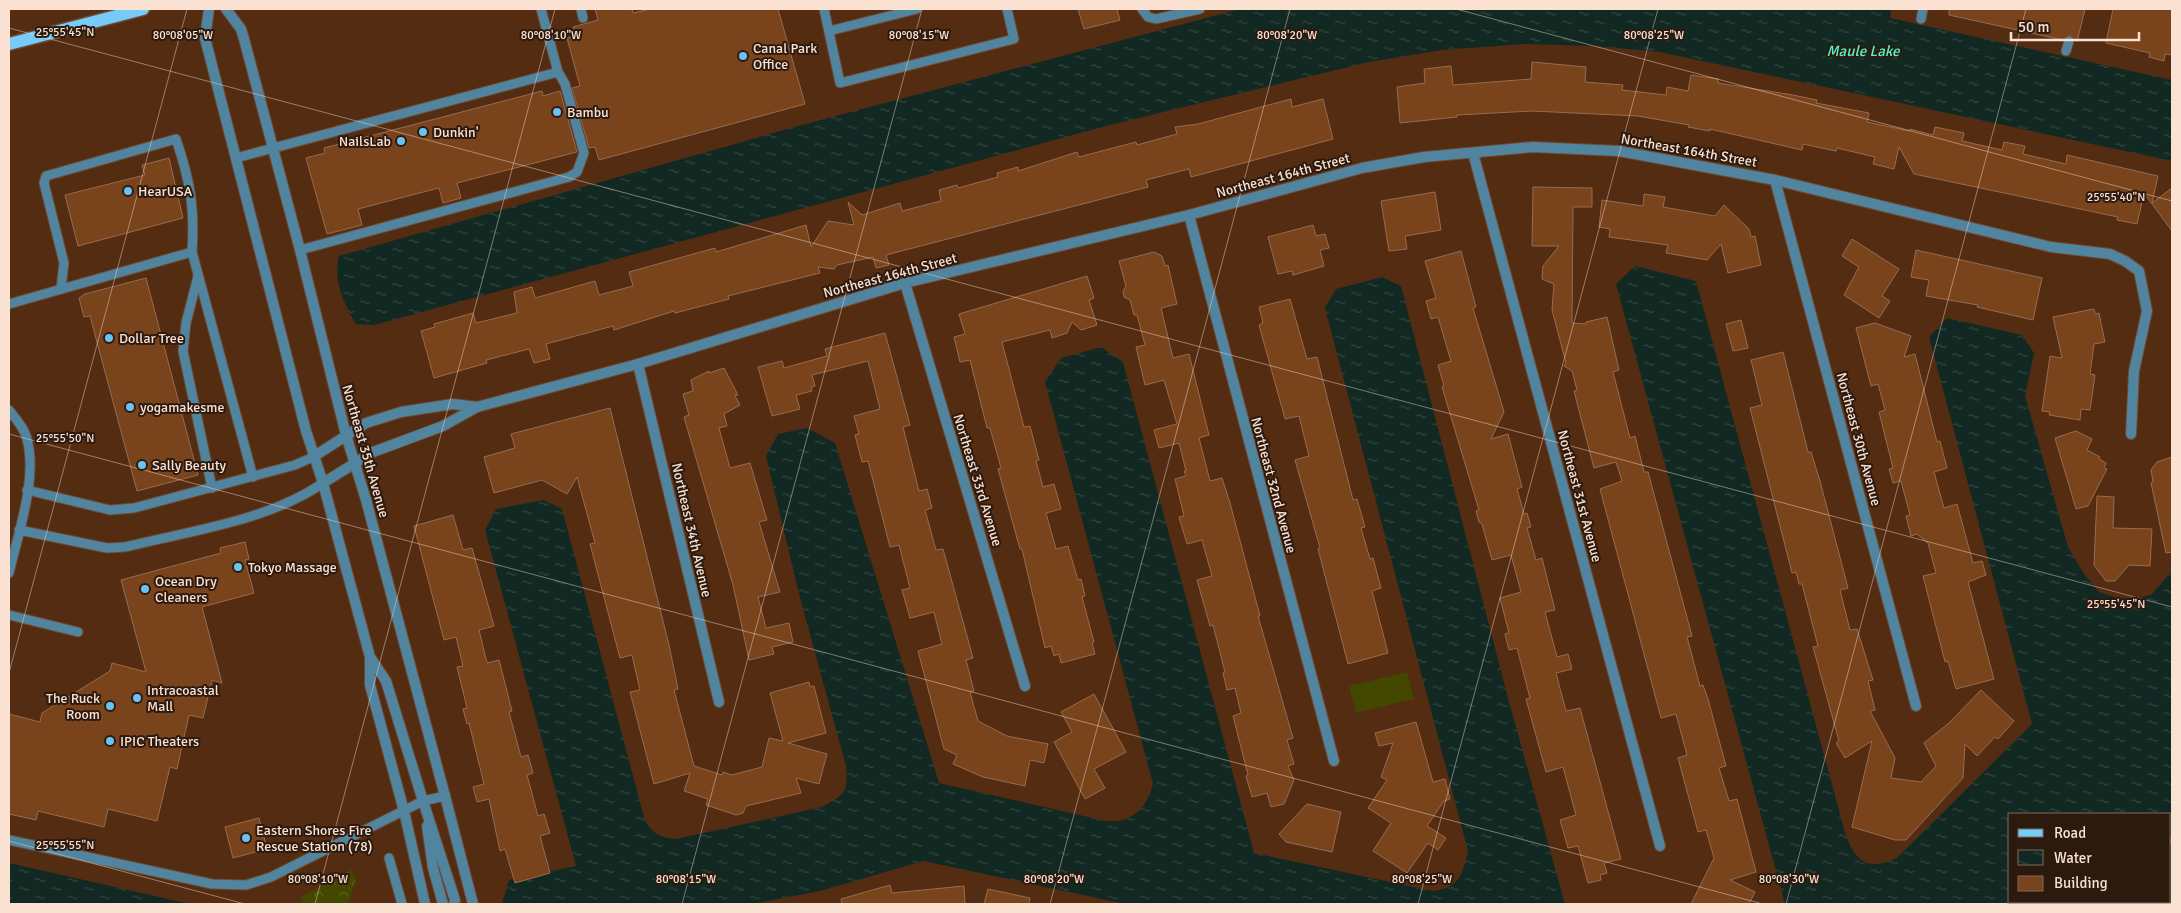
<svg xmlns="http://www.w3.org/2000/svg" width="2181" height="913" font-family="Signika,sans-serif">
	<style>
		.park { fill: url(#park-crowns) }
		.garden { fill: #444700 }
		.water { fill: url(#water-ripples); fill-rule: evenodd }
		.building { fill: #79431c; stroke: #986c51 }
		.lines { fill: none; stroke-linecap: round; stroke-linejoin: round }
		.service-casing { stroke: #6e4930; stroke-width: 11 }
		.minor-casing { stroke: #6e4930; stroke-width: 12 }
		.tertiary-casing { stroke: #6e4930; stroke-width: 12 }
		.primary-casing { stroke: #6e4930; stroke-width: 15 }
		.service { stroke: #51849f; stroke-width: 9 }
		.minor { stroke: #51849f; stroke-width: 10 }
		.tertiary { stroke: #51849f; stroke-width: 10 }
		.primary { stroke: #77cbf8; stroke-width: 12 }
		.ticks { fill: none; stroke: #fae1d2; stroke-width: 1; stroke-opacity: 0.45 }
		.poi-dot { fill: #6ac3f1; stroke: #2c1a0f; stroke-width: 2 }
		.labels { text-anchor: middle; stroke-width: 4; stroke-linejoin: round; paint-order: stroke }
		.poi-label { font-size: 14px; fill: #fae1d2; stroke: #2c1a0f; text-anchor: start }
		.street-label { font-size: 14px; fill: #fae1d2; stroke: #2c1a0f }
		.water-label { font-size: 15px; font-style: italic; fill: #52f5cd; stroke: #2c1a0f }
		.ticks-label { font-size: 12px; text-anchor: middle; fill: #fae1d2; stroke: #2c1a0f; stroke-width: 4; stroke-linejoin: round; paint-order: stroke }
	</style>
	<defs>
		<pattern id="park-crowns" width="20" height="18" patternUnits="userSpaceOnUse" patternTransform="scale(1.25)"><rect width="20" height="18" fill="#444700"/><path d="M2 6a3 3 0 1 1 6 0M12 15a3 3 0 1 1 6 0" fill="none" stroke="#606124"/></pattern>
		<pattern id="water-ripples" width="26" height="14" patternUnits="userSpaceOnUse" patternTransform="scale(1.25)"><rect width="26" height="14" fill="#122822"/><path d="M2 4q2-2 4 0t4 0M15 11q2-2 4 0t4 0" fill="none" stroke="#354741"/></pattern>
	</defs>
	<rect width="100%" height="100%" fill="#532c11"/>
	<path class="park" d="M351 870 356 879 348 904H299L303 902 301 897Z"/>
	<path class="garden" d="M1407 672 1414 699 1356 713 1349 686Z"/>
	<g class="water">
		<path d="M1240 9H1884L1891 10 1890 18 2172 80V161L1660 52 1596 46 1526 44 1442 50 1369 62 1106 126 374 325 356 324C343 302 333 281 339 256L798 126Z"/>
		<path d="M1635 266 1696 281 1844 829C1853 859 1866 873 1897 858L2032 724 1929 337 1947 318 2022 335 2034 353 2025 396 2068 547 2084 574 2099 592 2117 598 2133 599 2151 595 2172 571V904H1785L1616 284ZM2170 814V902H2010V814Z"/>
		<path d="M1382 277 1401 286 1508 698 1565 904H1126L923 861 824 890 753 904H502L509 880 576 866 485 530 496 509 544 500 562 509 645 821C654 834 660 838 676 839L822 807C846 794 848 792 846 766L800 598 766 456 778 434 807 428 835 443 939 783 1106 821C1134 823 1146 808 1153 784L1045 382 1061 358 1101 347 1123 362 1254 853 1433 891C1459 888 1463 874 1468 851L1325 308 1336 289Z"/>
		<path d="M9 863 190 904H9Z"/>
	</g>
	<g class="building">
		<path d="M595 9H632L633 13 650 9H778L805 104 599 160 595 147 589 148 572 88 580 86 567 38 576 36 573 27 598 20Z"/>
		<path d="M1078 9H1117L1120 20 1084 29Z"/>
		<path d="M1949 9H2085L2077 42 2070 35 2063 40 1949 15Z"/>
		<path d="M2113 9H2172V55L2165 54 2164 61 2149 57 2150 53 2106 43Z"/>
		<path d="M1532 62 1586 67 1585 82 1623 85 1622 90 1666 95 1667 87 1688 91 1691 75 1718 79V83L1793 95 1817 100 1816 103 1869 113 1867 122 1909 131 1910 129 1933 135 1935 127 1964 133 1962 141 2002 150 2004 142 2025 146 2023 154 2066 164 2067 155 2158 176 2152 203 2172 188V231L2144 193 2137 224 2117 220 2118 217 1914 174 1899 147 1894 169 1873 164 1875 157 1837 148 1836 151 1803 144 1802 150 1710 129V131L1688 127 1689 125 1638 116 1532 111 1457 115V117L1400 123 1397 87 1425 83 1424 69 1451 66 1453 85 1531 79Z"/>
		<path d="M542 91 543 96 560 91 577 152 457 183 461 198 443 203 439 188 358 209 362 225 327 234 306 158 325 153 324 148Z"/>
		<path d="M1291 99 1292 107 1323 99 1333 139 1191 177 1189 169 1146 180 1148 187 886 255 889 265 876 268 873 257 837 265 834 269 818 267 820 273 728 296 729 299 675 313 674 311 614 330 613 326 546 344 550 359 534 363 529 349 486 360 487 363 434 378 421 331 435 327 434 324 473 313 476 323 517 313 514 292 532 287 535 298 595 281 599 295 633 286 629 272 715 248 716 252 806 225 811 247 828 221 854 225 848 202 862 215 900 203 902 211 941 201 939 190 957 185 958 188 998 177 997 173 1018 167V171L1077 152 1079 157 1136 142 1137 145 1177 134 1175 127 1198 124Z"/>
		<path d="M169 158 183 218 78 246 65 195 145 175 142 165Z"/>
		<path d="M1533 187 1592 188V207H1573L1572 323 1586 324V322L1607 317 1619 370 1613 372 1630 438 1635 436 1644 472H1648L1692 636 1687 637 1700 686 1703 685 1708 699 1726 766 1719 768 1729 801 1737 799 1756 872 1730 880 1755 892 1749 904H1691L1714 858 1706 830 1698 832 1678 758 1687 755 1676 714 1661 718 1600 489 1622 481 1616 462 1594 468 1574 391 1577 390 1572 371 1564 366 1566 363 1552 310 1554 284 1542 279 1543 266 1559 246H1532Z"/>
		<path d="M1435 192 1441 230 1405 236 1407 249 1389 251 1381 201Z"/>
		<path d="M1644 194 1665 197 1663 207 1715 216 1724 205 1749 229 1751 237 1755 236 1761 265 1728 273 1721 244 1707 260 1666 253 1668 245 1609 237 1610 229 1599 227 1602 200 1643 206Z"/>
		<path d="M1313 225 1316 236 1325 234 1329 248 1320 250 1324 266 1293 275 1292 271 1278 274 1268 237Z"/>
		<path d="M1852 239 1899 269 1882 296 1890 301 1879 318 1844 295 1859 267 1842 256Z"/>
		<path d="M1916 250 2042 278 2033 320 1977 307 1978 305 1926 296 1929 280 1911 277Z"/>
		<path d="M1461 251 1476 307 1473 308 1504 412 1491 439 1508 434 1522 487 1517 489 1524 514 1527 513 1531 527 1527 528 1536 560 1542 558 1555 610 1545 612 1557 657 1568 654 1572 669 1556 673 1566 711 1580 708 1621 859 1604 863 1607 873 1600 875 1601 880 1588 883 1578 846 1568 848 1560 820 1576 815 1563 767 1546 772 1526 699 1530 698 1517 648 1509 650 1505 634 1509 633 1500 598 1521 592 1511 555 1492 560 1482 524 1479 522 1476 511 1479 510 1442 387 1444 386 1438 365 1451 361 1438 317 1431 319 1426 301 1436 298 1425 261Z"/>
		<path d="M1154 252 1162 256 1165 266 1168 265 1177 304 1161 308 1173 358 1189 354 1209 435 1199 438 1210 481 1222 478 1230 503 1260 616H1258L1293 738 1287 740 1294 764 1288 766 1294 780 1284 804 1271 807 1267 793 1252 797 1246 776 1248 775 1233 716 1241 713 1235 688 1227 690 1223 673 1225 672 1213 625 1210 626 1197 580 1212 576 1202 540 1187 544 1179 517 1184 516 1175 479 1186 476 1184 471H1186L1179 443 1159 448 1154 430 1177 424 1164 380 1145 385 1136 347 1145 345 1137 315H1134L1130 300 1124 297 1123 291 1126 286 1119 261Z"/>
		<path d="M1087 276 1094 298 1089 300 1097 325 1081 330 1072 322 1067 333 1052 338 1050 330 1002 342 1024 427 1030 426 1039 460 1036 461 1043 487 1054 484 1061 509 1046 513 1056 549 1068 546 1078 580 1081 579 1085 596 1082 597 1094 642 1092 643 1095 654 1061 663 1059 654 1054 656 1051 646 1045 648 1022 549H1020L998 469 1001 468 990 428H987L970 360 960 362 954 337 965 334 959 314Z"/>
		<path d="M146 278 198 475 137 491 90 316 84 317 79 298 85 294Z"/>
		<path d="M1290 299 1307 359 1317 357 1353 500 1357 499 1365 527 1361 528 1370 559 1373 558 1381 588 1372 591 1388 653 1348 664 1318 549 1320 548 1295 460 1309 456 1299 416 1285 419 1259 325 1263 323 1259 307Z"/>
		<path d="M2094 309 2095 314 2099 313 2105 342 2094 344 2090 374 2095 375 2090 410 2081 409 2080 420 2049 415 2050 412 2042 411 2050 356 2062 358 2053 317Z"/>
		<path d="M1741 320 1748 348 1733 351 1726 324Z"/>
		<path d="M1875 323 1911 336 1904 357 1915 354 1937 442 1940 441 1947 468 1934 472 1944 508 1957 504 1973 563 1982 561 1986 575 1968 582 1994 679 1956 689 1948 661 1945 662 1923 576 1936 573 1928 543 1917 534 1911 536 1906 516 1910 515 1901 481 1893 483 1889 469 1893 468 1879 412 1885 410 1878 384 1871 386 1856 328Z"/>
		<path d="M885 333 910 425 903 427 919 491 927 489 932 508 925 510 936 550 943 549 973 658 966 660 974 691 970 692 978 721 1007 736 1048 744 1044 763 1030 760 1025 786 983 777 953 764 957 755 944 749 918 651 942 644 934 612 910 618 902 590 910 588 899 545 890 547 868 461 862 462 855 435 859 434 854 416 880 409 868 361 812 375 815 386 811 387 812 391 796 395 800 409 772 416 758 367 782 361 784 368 827 356 825 349Z"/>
		<path d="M1783 352 1808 452H1811L1820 481 1848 588 1840 590 1850 630 1857 629 1873 680 1868 681 1875 710 1870 711 1895 758 1891 778 1921 782 1936 766 1924 743 1949 723 1981 690 2014 721 1998 739 1995 737 1977 756 1965 744 1963 778 1906 840H1895L1852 827 1872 741 1845 758 1836 743 1839 741 1813 647 1818 646 1802 584H1799L1796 572 1792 573 1750 408 1762 405 1751 360Z"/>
		<path d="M724 368 738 395 735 396 740 405 724 414 727 426 719 428 730 468 750 463 767 520 759 522 780 592 758 597 766 628 789 623 793 642 772 647 774 654 749 660 733 585 684 417 689 415 683 394 693 391 691 380 709 371V373Z"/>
		<path d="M610 408 669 645 678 689 674 690 694 766 722 775 723 772 732 775 762 767 769 738 783 741 770 693 809 682 810 687 814 686 826 733 788 743 827 754 819 784 796 778 801 793 746 806 743 813 736 815 706 805 708 799 684 791 690 773 654 784 630 692 640 690 632 655 620 658 590 544 595 543 577 477 567 494 542 480 494 493 484 457 515 448 511 434Z"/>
		<path d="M2076 431 2092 439 2087 450 2100 457 2099 459 2106 463 2104 468 2107 469 2088 506 2076 509 2055 438Z"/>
		<path d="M2172 457V552L2166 553 2151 483 2153 482 2151 470 2157 462Z"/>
		<path d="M2097 496 2114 497 2113 528 2152 529 2150 566 2129 565 2115 581H2106L2094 565Z"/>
		<path d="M453 515 463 550 472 548 494 626 479 630 487 663 499 660 512 711 509 712 521 757 528 755 533 773 527 775 538 816 544 814 550 833 540 836 550 873 515 883 505 849 500 851 489 799 477 802 473 787 484 784 469 723 467 724 463 709 467 708 457 667 463 666 456 637 444 640 414 526Z"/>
		<path d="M245 542 249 559 245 560 254 593 202 607 222 683 212 680 203 718 189 715 177 769 170 767 157 821 108 809 104 827 38 811 36 820 9 814V714L40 722 42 713 110 671 112 663 146 672 121 580 221 553 220 548Z"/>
		<path d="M1094 694 1126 752 1094 769 1105 788 1085 799 1054 742 1072 732 1061 712Z"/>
		<path d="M1416 722 1433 782 1445 779 1450 799 1444 801 1427 826 1446 838 1438 850 1428 843 1407 873 1373 851 1391 823 1368 808 1387 780 1381 777 1393 743 1379 746 1375 733Z"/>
		<path d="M1307 804 1341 812 1332 852 1286 842 1279 834Z"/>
		<path d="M259 818 267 849 233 858 225 827Z"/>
		<path d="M890 885 892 893 964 886 965 904H842L841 899Z"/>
		<path d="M988 889 1030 898 1029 904H984Z"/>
	</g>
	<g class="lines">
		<defs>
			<g id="service">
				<path d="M581 9 583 18"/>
				<path d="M824 9 840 83 1014 39 1007 9"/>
				<path d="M1142 9 1148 17 1156 19 1200 9"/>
				<path d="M1921 19 1923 9"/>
				<path d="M829 31 917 9"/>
				<path d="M2066 51 2069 41"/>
				<path d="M236 158 558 72 541 9"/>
				<path d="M300 250 569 177 577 172 584 153 565 84 558 72"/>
				<path d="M198 276 186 323 183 351 212 488"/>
				<path d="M61 289 64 263 44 183 46 176 176 139C190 180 195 208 192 252"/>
				<path d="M9 304 192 252 253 477"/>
				<path d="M9 410C15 418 23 426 26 436 39 475 18 534 9 573"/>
				<path d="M27 490 110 510 134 508 295 465 313 457"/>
				<path d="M19 530 107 548 125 547C189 531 268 521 323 483"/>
				<path d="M9 615 78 632"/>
				<path d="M9 840 212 884 246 885 271 877 423 801 445 796"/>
				<path d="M389 858 402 904"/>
			</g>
			<g id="minor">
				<path d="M1473 153 1660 846"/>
				<path d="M1775 180 1916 706"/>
				<path d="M1189 215 1334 761"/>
				<path d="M905 283 1025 686"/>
				<path d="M638 364 719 702"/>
				<path d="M313 457 366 423 401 412 453 404 477 407"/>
				<path d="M323 483 373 452 443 426 477 407 638 364 905 283 1189 215 1362 168 1424 157 1533 147 1619 151 1775 180 2051 247 2110 254 2125 261 2139 271 2147 311 2134 371 2131 434"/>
				<path d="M445 796 473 904"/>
				<path d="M423 801 455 900 454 904"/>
				<path d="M404 811 425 904"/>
				<path d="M427 826 433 868 443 904"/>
			</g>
			<g id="tertiary">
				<path d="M209 9 205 38 306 431 323 483 370 657 386 681 423 801"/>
				<path d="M226 9 241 29 244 39 300 250 346 435 366 500 445 796"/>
				<path d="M370 658V685L404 811"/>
			</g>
			<path id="primary" d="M9 44 143 9"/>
		</defs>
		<use href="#service" class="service-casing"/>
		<use href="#minor" class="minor-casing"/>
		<use href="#tertiary" class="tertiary-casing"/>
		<use href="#primary" class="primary-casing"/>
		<use href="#service" class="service"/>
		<use href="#minor" class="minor"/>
		<use href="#tertiary" class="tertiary"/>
		<use href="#primary" class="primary"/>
	</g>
	<path class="ticks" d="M1456 9 2172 201M9 28 2172 607M9 434 1763 904M9 673 187 9M9 841 245 904M2170 844 2172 835M315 904 555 9M682 904 922 9M1050 904 1290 9M1418 904 1658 9M1786 904 2026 9M2154 904V902"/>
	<g class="poi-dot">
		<circle cx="743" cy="56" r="5"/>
		<circle cx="557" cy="112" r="5"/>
		<circle cx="423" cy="132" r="5"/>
		<circle cx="401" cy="141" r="5"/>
		<circle cx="128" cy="191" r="5"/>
		<circle cx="109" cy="338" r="5"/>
		<circle cx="130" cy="407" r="5"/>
		<circle cx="142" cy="465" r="5"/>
		<circle cx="238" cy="567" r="5"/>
		<circle cx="145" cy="589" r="5"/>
		<circle cx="137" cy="698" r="5"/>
		<circle cx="110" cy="706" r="5"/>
		<circle cx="110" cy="741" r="5"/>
		<circle cx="246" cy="838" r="5"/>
	</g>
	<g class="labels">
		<g class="poi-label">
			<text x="753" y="53">Canal Park<tspan x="753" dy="16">Office</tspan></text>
			<text x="567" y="117">Bambu</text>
			<text x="433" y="137">Dunkin'</text>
			<text x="391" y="146" text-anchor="end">NailsLab</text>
			<text x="138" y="196">HearUSA</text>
			<text x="119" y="343">Dollar Tree</text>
			<text x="140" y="412">yogamakesme</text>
			<text x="152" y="470">Sally Beauty</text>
			<text x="248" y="572">Tokyo Massage</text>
			<text x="155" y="586">Ocean Dry<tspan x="155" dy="16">Cleaners</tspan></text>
			<text x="147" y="695">Intracoastal<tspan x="147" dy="16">Mall</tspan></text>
			<text x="100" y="703" text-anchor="end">The Ruck<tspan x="100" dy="16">Room</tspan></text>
			<text x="120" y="746">IPIC Theaters</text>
			<text x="256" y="835">Eastern Shores Fire<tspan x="256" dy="16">Rescue Station (78)</tspan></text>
		</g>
		<g class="street-label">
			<text transform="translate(1689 150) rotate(10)" y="5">Northeast 164th Street</text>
			<text transform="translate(1283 175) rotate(-15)" y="5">Northeast 164th Street</text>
			<text transform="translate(890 275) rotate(-15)" y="5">Northeast 164th Street</text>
			<text transform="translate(1859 439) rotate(75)" y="5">Northeast 30th Avenue</text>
			<text transform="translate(366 451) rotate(74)" y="5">Northeast 35th Avenue</text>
			<text transform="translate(978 480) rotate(73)" y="5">Northeast 33rd Avenue</text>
			<text transform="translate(1274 485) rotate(75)" y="5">Northeast 32nd Avenue</text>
			<text transform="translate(1580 496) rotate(75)" y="5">Northeast 31st Avenue</text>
			<text transform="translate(692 530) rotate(77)" y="5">Northeast 34th Avenue</text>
		</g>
		<g class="water-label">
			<text x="1863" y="56">Maule Lake</text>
		</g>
	</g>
	<g class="ticks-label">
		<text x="65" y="36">25°55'45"N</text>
		<text x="183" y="39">80°08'05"W</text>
		<text x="551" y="39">80°08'10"W</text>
		<text x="919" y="39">80°08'15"W</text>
		<text x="1287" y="39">80°08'20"W</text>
		<text x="1654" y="39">80°08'25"W</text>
		<text x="2116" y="201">25°55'40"N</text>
		<text x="65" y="442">25°55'50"N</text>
		<text x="2116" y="608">25°55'45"N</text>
		<text x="65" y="849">25°55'55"N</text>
		<text x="318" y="883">80°08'10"W</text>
		<text x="686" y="883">80°08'15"W</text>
		<text x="1054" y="883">80°08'20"W</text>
		<text x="1422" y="883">80°08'25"W</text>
		<text x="1789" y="883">80°08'30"W</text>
	</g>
	<rect width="2181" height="913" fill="none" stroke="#fae1d2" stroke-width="20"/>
	<rect x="2008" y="813" width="162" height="90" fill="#2c1a0f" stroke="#7e6a5d"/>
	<rect x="2018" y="829" width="25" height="8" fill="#77cbf8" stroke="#7e6a5d"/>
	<text x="2054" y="838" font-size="15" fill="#fae1d2">Road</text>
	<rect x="2018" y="850" width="25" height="15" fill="url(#water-ripples)" stroke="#7e6a5d"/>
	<text x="2054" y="863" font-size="15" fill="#fae1d2">Water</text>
	<rect x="2018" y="876" width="25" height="15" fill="#79431c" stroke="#7e6a5d"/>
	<text x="2054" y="888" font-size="15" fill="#fae1d2">Building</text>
	<path d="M2011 32v8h128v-8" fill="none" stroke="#fae1d2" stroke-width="2.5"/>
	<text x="2018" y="32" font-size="15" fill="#fae1d2" stroke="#2c1a0f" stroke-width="4" paint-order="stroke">50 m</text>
</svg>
